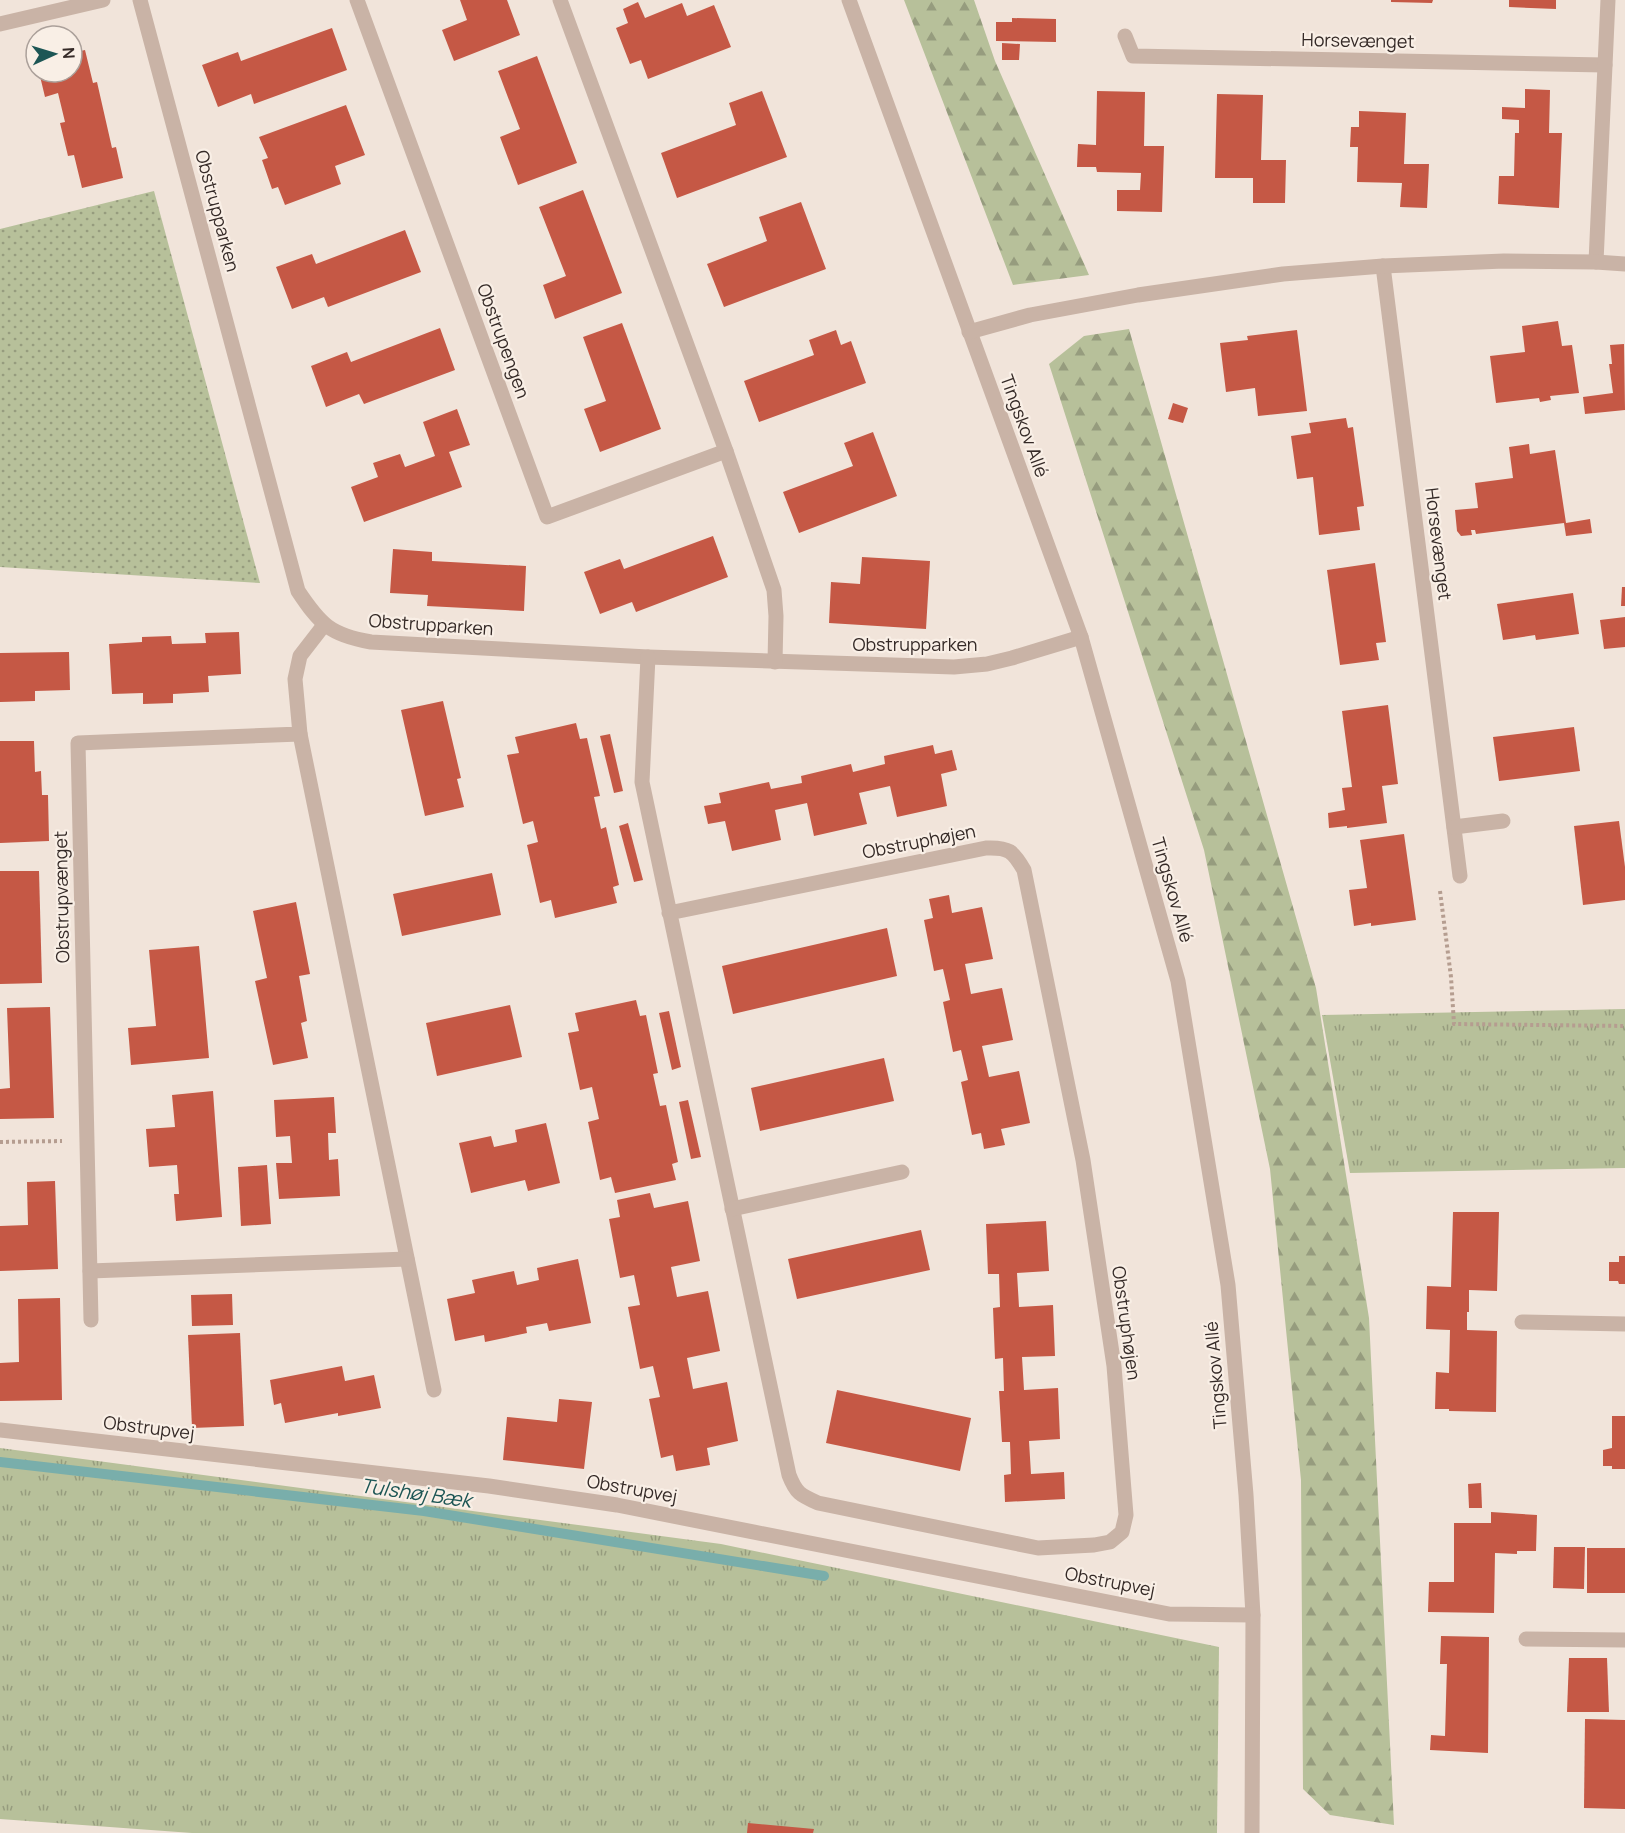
<svg xmlns="http://www.w3.org/2000/svg" width="1625" height="1833" font-family="Manrope,sans-serif">
	<style>
		.grass { fill: url(#grass-tufts) }
		.forest { fill: url(#forest-firs) }
		.park { fill: url(#park-dots) }
		.lines { fill: none; stroke-linecap: round; stroke-linejoin: round }
		.stream { stroke: #79aeab; stroke-width: 10 }
		.building { fill: #c55845 }
		.path { stroke: #b59d90; stroke-width: 4; stroke-dasharray: 3 3; stroke-linecap: butt }
		.minor { stroke: #c9b3a6; stroke-width: 15 }
		.labels { text-anchor: middle; stroke-width: 4.5; stroke-linejoin: round; paint-order: stroke }
		.street-label { font-size: 18px; fill: #352a27; stroke: #f9efe6 }
		.water-label { font-size: 20px; font-style: italic; fill: #1d5655; stroke: #f9efe6 }
	</style>
	<defs>
		<pattern id="grass-tufts" width="24" height="20" patternUnits="userSpaceOnUse" patternTransform="scale(1.5)"><rect width="24" height="20" fill="#b7c09a"/><path d="M3 7l-1-3M5 7V3M7 7l1-3M15 17l-1-3M17 17v-4M19 17l1-3" fill="none" stroke="#969c7e"/></pattern>
		<pattern id="forest-firs" width="22" height="20" patternUnits="userSpaceOnUse" patternTransform="scale(1.5)"><rect width="22" height="20" fill="#b7c09a"/><path d="M5 1l3.5 6h-7zM16 11l3.5 6h-7z" fill="#969c7e"/></pattern>
		<pattern id="park-dots" width="8" height="8" patternUnits="userSpaceOnUse" patternTransform="scale(1.5)"><rect width="8" height="8" fill="#b7c09a"/><path d="M2 2h.1M6 6h.1" fill="none" stroke="#969c7e" stroke-width="1.8" stroke-linecap="round"/></pattern>
	</defs>
	<rect width="100%" height="100%" fill="#f1e4da"/>
	<g class="grass">
		<path d="M1625 1009V1168L1350 1173 1322 1015Z"/>
		<path d="M0 1448 721 1544 1219 1647 1217 1833H192L0 1819Z"/>
	</g>
	<g class="forest">
		<path d="M904 0H974L995 61 1089 275 1013 285Z"/>
		<path d="M1129 329 1316 988 1369 1318 1394 1825 1330 1815 1303 1789 1301 1480 1270 1169 1204 850 1049 364 1084 336Z"/>
	</g>
	<path class="park" d="M154 191 260 583 0 567V229Z"/>
	<g class="lines">
		<path class="stream" d="M0 1462 424 1511 824 1576"/>
	</g>
	<g class="building">
		<path d="M460 0H507L520 35 454 61 442 30 467 20Z"/>
		<path d="M1391 0H1433L1432 3 1391 2Z"/>
		<path d="M1509 0H1556V9L1509 7Z"/>
		<path d="M638 2 645 18 682 3 687 16 714 5 731 47 648 79 641 60 630 64 616 28 628 23 623 9Z"/>
		<path d="M1012 18 1056 19V42L996 41V22H1012Z"/>
		<path d="M332 28 347 70 254 104 251 94 218 107 202 65 238 52 241 61Z"/>
		<path d="M1002 43 1020 44 1019 60H1002Z"/>
		<path d="M85 50 93 83 97 82 112 148 116 147 123 178 82 188 74 155 68 156 60 123 65 122 58 93 45 97 39 72H72V53Z"/>
		<path d="M537 56 577 163 518 185 500 137 520 129 498 71Z"/>
		<path d="M1525 89 1550 90 1549 133H1562L1559 208 1498 204 1499 176H1514L1515 133H1519V120L1502 119V107L1525 108Z"/>
		<path d="M762 91 787 157 677 198 661 153 736 125 729 103Z"/>
		<path d="M1097 91 1145 92 1144 146H1164L1162 212 1117 211V190H1140L1141 173 1097 172 1096 167H1077L1078 144 1096 145Z"/>
		<path d="M1217 94 1263 95 1261 160H1286L1285 203H1253V178H1215Z"/>
		<path d="M346 105 365 155 335 166 341 184 285 205 278 187 272 189 262 160 268 158 259 137Z"/>
		<path d="M1359 111 1406 113 1404 164H1429L1427 208 1400 207 1402 183 1357 182 1358 147H1350L1351 127H1359Z"/>
		<path d="M583 190 622 293 555 319 543 285 566 276 539 207Z"/>
		<path d="M801 202 826 269 724 307 707 264 767 241 759 217Z"/>
		<path d="M405 230 421 272 328 307 324 297 292 309 276 267 312 254 316 264Z"/>
		<path d="M1558 321 1562 346 1572 345 1579 393 1550 396 1551 400 1540 402 1539 398 1496 403 1490 356 1525 352 1522 326Z"/>
		<path d="M622 323 661 429 600 452 584 409 606 401 583 337Z"/>
		<path d="M440 328 455 370 364 404 359 394 326 407 311 366 347 352 351 362Z"/>
		<path d="M836 330 841 345 851 341 866 383 759 422 744 381 814 355 809 340Z"/>
		<path d="M1297 330 1307 411 1258 416 1255 388 1226 392 1220 343 1248 340 1247 336Z"/>
		<path d="M1624 344 1625 410 1585 414 1583 397 1613 393 1609 364H1612L1610 345Z"/>
		<path d="M1173 403 1188 408 1183 423 1168 419Z"/>
		<path d="M457 409 470 445 449 452 462 487 364 522 351 487 378 477 373 463 400 454 405 467 435 456 423 422Z"/>
		<path d="M1346 418 1348 428 1353 427 1364 506 1357 507 1360 530 1319 535 1313 477 1297 479 1291 436 1311 433 1309 423Z"/>
		<path d="M873 432 897 496 799 533 783 492 853 466 844 443Z"/>
		<path d="M1529 444 1530 454 1555 450 1566 523 1590 519 1592 533 1566 536 1564 523 1476 534 1475 530H1471L1472 535 1461 536 1457 531 1455 510 1478 508 1475 483 1513 478 1509 447Z"/>
		<path d="M713 536 728 577 636 612 632 602 600 614 584 572 620 559 624 569Z"/>
		<path d="M393 549 432 552V561L526 566 524 611 427 606 428 595 390 593Z"/>
		<path d="M862 557 930 561 926 629 829 623 831 582 860 584Z"/>
		<path d="M1375 563 1386 642 1376 643 1379 660 1340 665 1327 570Z"/>
		<path d="M1622 587H1625V606H1621Z"/>
		<path d="M1573 593 1579 634 1536 640 1535 635 1503 640 1497 604Z"/>
		<path d="M1625 617V647L1604 649 1600 620Z"/>
		<path d="M239 632 241 674 208 676 209 692 173 694V703L143 704V693L112 694 109 644 142 642V637L171 636 172 644 206 643 205 633Z"/>
		<path d="M69 652 70 690 35 691V701L0 702V653Z"/>
		<path d="M443 701 461 778 457 779 464 807 425 816 401 710Z"/>
		<path d="M1388 705 1398 784 1382 786 1387 823 1347 828V826L1329 828 1328 813 1345 810 1342 788 1352 787 1342 711Z"/>
		<path d="M576 723 580 739 587 738 600 796 594 797 601 829 606 827 619 885 613 887 617 903 555 918 551 900 540 903 527 845 538 842 533 821 523 824 507 755 519 753 515 737Z"/>
		<path d="M1574 727 1580 771 1499 781 1493 737Z"/>
		<path d="M610 734 623 791 614 793 600 736Z"/>
		<path d="M0 741H34L35 772 41 771 42 795H48L49 841 0 843Z"/>
		<path d="M933 745 935 754 952 750 957 770 941 774 947 806 897 817 890 786 859 793 867 824 814 836 807 803 775 810 781 840 732 851 725 821 708 824 704 806 721 803 719 793 769 782 771 789 802 783 801 776 851 764 853 772 885 764 884 756Z"/>
		<path d="M1619 821 1625 867V900L1583 905 1574 826Z"/>
		<path d="M628 823 643 880 634 882 619 826Z"/>
		<path d="M1404 834 1416 920 1371 926V923L1354 926 1349 890 1367 888 1360 840Z"/>
		<path d="M0 871H39L42 983 0 984Z"/>
		<path d="M492 873 501 915 402 936 393 894Z"/>
		<path d="M949 895 952 913 982 907 993 959 965 964 971 994 1002 988 1013 1040 982 1046 989 1077 1019 1071 1030 1123 1001 1129 1005 1145 984 1149 981 1133 972 1135 961 1082 968 1080 961 1050 953 1052 943 1002 950 1000 943 969 934 971 924 920 933 918 929 899Z"/>
		<path d="M296 902 310 974 299 976 307 1021 301 1023 308 1058 273 1065 255 981 267 978 253 911Z"/>
		<path d="M887 928 897 976 733 1014 722 966Z"/>
		<path d="M199 946 209 1058 131 1065 128 1028 156 1026 149 950Z"/>
		<path d="M636 1000 640 1016 646 1015 658 1073 653 1074 660 1106 666 1105 678 1162 672 1164 676 1180 615 1193 611 1177 600 1180 588 1122 599 1119 592 1087 580 1090 568 1033 579 1031 575 1013Z"/>
		<path d="M510 1005 522 1057 437 1076 426 1023Z"/>
		<path d="M50 1007 54 1118 0 1119V1089L10 1088 7 1008Z"/>
		<path d="M669 1011 681 1067 672 1070 659 1013Z"/>
		<path d="M884 1058 894 1101 760 1131 751 1088Z"/>
		<path d="M213 1091 222 1217 176 1221 174 1194H179L177 1165 149 1167 146 1129 175 1127 172 1095Z"/>
		<path d="M334 1097 336 1133H328L329 1160 338 1159 340 1196 279 1199 276 1163H292L290 1136 276 1137 274 1100Z"/>
		<path d="M688 1100 701 1157 691 1159 679 1102Z"/>
		<path d="M546 1123 560 1183 528 1191 525 1180 471 1193 459 1143 491 1136 494 1147 517 1142 515 1130Z"/>
		<path d="M267 1165 271 1224 241 1226 238 1167Z"/>
		<path d="M55 1181 58 1269 0 1271V1226L28 1225 27 1182Z"/>
		<path d="M650 1193 654 1208 688 1201 700 1261 671 1267 677 1297 708 1291 720 1351 687 1358 693 1389 727 1382 738 1441 707 1448 710 1465 676 1471 673 1455 661 1458 649 1399 660 1397 653 1366 640 1369 628 1307 640 1305 634 1275 620 1278 609 1219 620 1217 617 1200Z"/>
		<path d="M1453 1212H1499L1497 1291 1469 1290V1312H1467V1330L1497 1331 1496 1412 1449 1411V1409H1435L1436 1372 1449 1373 1450 1330 1426 1329 1427 1286 1451 1287Z"/>
		<path d="M1046 1221 1049 1271 1017 1273 1019 1307 1053 1305 1055 1356 1022 1357 1024 1390 1058 1388 1060 1439 1029 1441 1031 1474 1064 1472 1065 1499 1005 1502 1004 1475 1011 1474 1010 1442H1002L999 1391H1004L1003 1358 995 1359 993 1308 1000 1307 999 1274H988L986 1224Z"/>
		<path d="M921 1230 930 1270 797 1299 788 1259Z"/>
		<path d="M1619 1256H1625V1284H1619L1618 1281H1609V1262H1619Z"/>
		<path d="M578 1259 591 1323 549 1331 547 1323 526 1327 527 1333 485 1342 484 1335 455 1341 447 1299 475 1293 472 1280 514 1271 517 1285 539 1280 537 1268Z"/>
		<path d="M232 1294 233 1325 192 1326 191 1295Z"/>
		<path d="M60 1298 62 1400 0 1401V1363L19 1362 18 1299Z"/>
		<path d="M240 1333 244 1426 192 1428 188 1335Z"/>
		<path d="M342 1366 345 1381 374 1375 381 1408 338 1416V1413L285 1423 281 1403 274 1405 270 1380Z"/>
		<path d="M837 1390 971 1418 960 1471 826 1443Z"/>
		<path d="M559 1399 592 1402 584 1469 503 1460 507 1417 557 1422Z"/>
		<path d="M1612 1416H1625V1469H1612V1466H1603V1450L1612 1448Z"/>
		<path d="M1481 1483 1482 1508H1469L1468 1484Z"/>
		<path d="M1491 1512 1537 1515 1536 1551H1517V1554L1495 1553 1494 1613 1428 1612 1429 1582H1454V1523H1491Z"/>
		<path d="M1554 1547H1585L1584 1589 1553 1588Z"/>
		<rect x="1587" y="1548" width="38" height="45"/>
		<path d="M1441 1636 1489 1637 1488 1753 1430 1750 1431 1735 1445 1736 1447 1664H1440Z"/>
		<path d="M1569 1658H1607L1609 1712H1567Z"/>
		<path d="M1585 1719 1625 1720V1809L1584 1808Z"/>
		<path d="M748 1823 814 1829 813 1833H747Z"/>
	</g>
	<g class="lines">
		<g class="path">
			<path d="M1440 891 1451 977 1454 1024 1625 1026"/>
			<path d="M0 1142 62 1141"/>
		</g>
		<g class="minor">
			<path d="M140 0 298 591C320 624 330 635 371 642L648 657 954 667 987 664 1012 658 1081 637"/>
			<path d="M357 0 547 517 726 451"/>
			<path d="M560 0 726 451 774 590 776 616 775 662"/>
			<path d="M849 0 1081 637 1178 981 1228 1285 1246 1495 1253 1615 1252 1833"/>
			<path d="M0 24 103 0"/>
			<path d="M1125 36 1133 56 1605 65"/>
			<path d="M1596 262 1608 0"/>
			<path d="M1383 266 1460 876"/>
			<path d="M969 332 1030 315 1138 295 1283 274 1383 266 1504 261 1596 262 1625 264"/>
			<path d="M648 657 642 782 789 1475C796 1493 800 1495 818 1503L1038 1548 1094 1545 1110 1542 1122 1532 1126 1515 1114 1366 1083 1160 1024 870C1013 851 1009 847 986 848L669 913"/>
			<path d="M300 734 434 1390"/>
			<path d="M1454 827 1503 821"/>
			<path d="M732 1209 902 1172"/>
			<path d="M90 1271 407 1259"/>
			<path d="M91 1320 78 743 300 734 295 679 300 656 324 625"/>
			<path d="M1522 1322 1625 1324"/>
			<path d="M0 1430 489 1486 617 1505 1169 1614 1253 1615"/>
			<path d="M1526 1639 1625 1640"/>
		</g>
	</g>
	<g class="labels">
		<g class="street-label">
			<text transform="translate(1358 41) rotate(1)" y="6">Horsevænget</text>
			<text transform="translate(217 211) rotate(75)" y="6">Obstrupparken</text>
			<text transform="translate(503 341) rotate(70)" y="6">Obstrupengen</text>
			<text transform="translate(1024 426) rotate(70)" y="6">Tingskov Allé</text>
			<text transform="translate(1438 544) rotate(83)" y="6">Horsevænget</text>
			<text transform="translate(431 625) rotate(4)" y="6">Obstrupparken</text>
			<text x="915" y="651">Obstrupparken</text>
			<text transform="translate(919 842) rotate(-11)" y="6">Obstruphøjen</text>
			<text transform="translate(1172 890) rotate(74)" y="6">Tingskov Allé</text>
			<text transform="translate(62 897) rotate(-91)" y="6">Obstrupvænget</text>
			<text transform="translate(1126 1323) rotate(82)" y="6">Obstruphøjen</text>
			<text transform="translate(1216 1375) rotate(-95)" y="6">Tingskov Allé</text>
			<text transform="translate(149 1428) rotate(7)" y="6">Obstrupvej</text>
			<text transform="translate(632 1489) rotate(10)" y="6">Obstrupvej</text>
			<text transform="translate(1110 1582) rotate(11)" y="6">Obstrupvej</text>
		</g>
		<g class="water-label">
			<text transform="translate(416 1493) rotate(8)" y="7">Tulshøj Bæk</text>
		</g>
	</g>
	<g transform="translate(54 54) rotate(86)"><circle r="28" fill="#f9efe6" stroke="#aba09a" stroke-width="1.5"/>
	<path d="M0-4.5L10 22L0 15L-10 22Z" fill="#1d5655"/>
	<text y="-9" font-size="16" font-weight="bold" text-anchor="middle" fill="#352a27">N</text>
	</g>
</svg>
